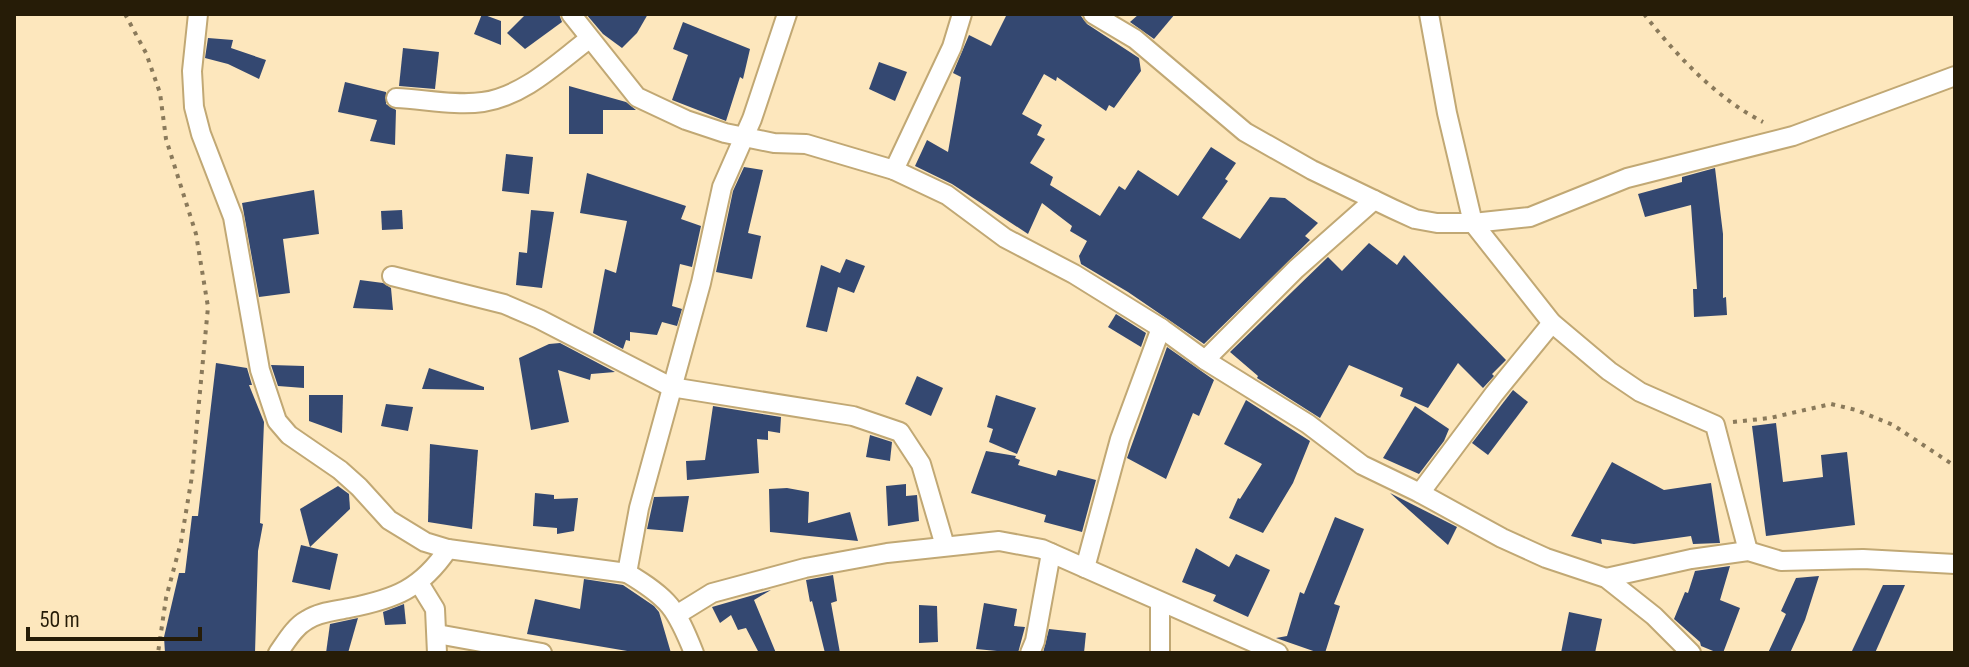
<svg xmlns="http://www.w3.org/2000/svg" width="1969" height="667" font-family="'Sofia Sans Condensed',sans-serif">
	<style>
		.building { fill: #344871 }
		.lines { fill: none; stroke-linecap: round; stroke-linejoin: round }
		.street-casing { stroke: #c1a874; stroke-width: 22 }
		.path { stroke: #8a7a5b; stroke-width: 4; stroke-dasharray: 4 6; stroke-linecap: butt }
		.street { stroke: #fff; stroke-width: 18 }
	</style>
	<rect width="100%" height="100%" fill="#fde7bd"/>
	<g class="building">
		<path d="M482 14 501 21V45L474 34Z"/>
		<path d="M526 14H559L562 22 525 49 507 33Z"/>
		<path d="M586 14H648L637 33 622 48 603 34Z"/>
		<path d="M1007 14H1076L1081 16 1087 24 1139 58 1141 71 1114 108 1109 105 1106 111 1057 77 1056 81 1044 74 1022 114 1042 125 1037 135 1045 139 1030 163 1053 177 1050 185 1100 216 1119 186 1125 190 1138 170 1178 196 1211 147 1236 163 1225 179 1228 181 1202 218 1240 239 1270 197 1285 198 1318 223 1305 236 1310 240 1204 344 1128 292 1081 264 1079 256 1087 241 1070 231 1072 226 1042 203 1028 234 952 184 915 166 927 140 948 152 961 77 953 73 969 35 991 46Z"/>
		<path d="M1139 14H1175L1154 39 1130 22Z"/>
		<path d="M683 22 750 49 743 79 740 77 726 121 672 100 688 55 673 49Z"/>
		<path d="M208 38 233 40 231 48 266 60 259 79 228 64 205 58Z"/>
		<path d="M403 48 439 52 435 89 399 86Z"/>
		<path d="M879 62 907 72 895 101 869 89Z"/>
		<path d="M345 82 386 92V104L396 110 395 145 370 141 377 120 338 112Z"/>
		<path d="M569 86 626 102 636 110H603V134H569Z"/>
		<path d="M506 154 533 157 529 194 502 191Z"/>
		<path d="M744 167 763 170 748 233 761 236 752 279 716 272 733 191Z"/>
		<path d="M1715 168 1723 234V298L1726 297 1727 315 1694 317 1693 289H1697L1691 205 1645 217 1638 194 1682 182V177Z"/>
		<path d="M587 173 686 206 681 219 701 226 692 267 680 264 672 306 682 309 677 326 662 322 657 335 630 332V341L626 340 623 349 593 333 605 269 616 273 627 221 580 213Z"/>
		<path d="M314 190 319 234 283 239 290 293 259 297 242 203Z"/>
		<path d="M402 210 403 229 382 230 381 211Z"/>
		<path d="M531 210 554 212 542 288 516 285 519 252 527 253Z"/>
		<path d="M1369 243 1397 265 1404 255 1506 360 1492 374 1494 376 1483 388 1458 363 1428 408 1400 396 1403 388 1349 365 1320 418 1257 378 1258 376 1230 352 1328 257 1342 271Z"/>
		<path d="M846 259 865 266 854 293 838 287 827 332 806 327 821 265 840 273Z"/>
		<path d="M360 280 383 283 391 288 393 310 353 308Z"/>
		<path d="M1116 314 1146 333 1141 347 1108 327Z"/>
		<path d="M560 343 615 372 591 374 590 380 558 370 569 422 531 430 519 358 549 344Z"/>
		<path d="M1167 347 1214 380 1199 416 1193 413 1166 479 1127 458Z"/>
		<path d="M216 363 247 368 252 385H249L264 422 260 523 263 524 258 551 255 653H165L164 637 179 573H185L192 516H198Z"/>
		<path d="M271 365 304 366V388L278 386Z"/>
		<path d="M429 368 484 387V390L422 389Z"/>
		<path d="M917 376 943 388 931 416 905 404Z"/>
		<path d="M1513 390 1528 402 1488 455 1472 443Z"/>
		<path d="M309 395H343L342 433 309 421Z"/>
		<path d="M996 395 1036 408 1017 454 989 442 993 429 987 427Z"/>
		<path d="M1246 400 1310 441 1293 483 1263 533 1229 518 1238 498 1240 499 1262 464 1224 444Z"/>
		<path d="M386 404 413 407 408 431 381 426Z"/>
		<path d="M713 406 781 417 780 433 768 431V440L757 439 759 473 687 480 686 461 705 460Z"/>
		<path d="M1415 406 1449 429 1444 441 1419 474 1383 458Z"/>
		<path d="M1776 423 1783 482 1823 477 1821 455 1847 452 1855 525 1766 536 1752 426Z"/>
		<path d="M870 435 892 442 890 461 866 457Z"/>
		<path d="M430 444 478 450 472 529 428 522Z"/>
		<path d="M986 451 1016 456 1015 458 1020 460 1018 465 1056 476 1058 470 1096 480 1082 532 1044 522 1046 515 971 493Z"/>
		<path d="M1612 462 1664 490 1711 483 1720 543 1693 544 1691 536 1634 544 1601 539 1602 544 1571 536Z"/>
		<path d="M906 484V496L917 495 919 521 888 526 886 486Z"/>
		<path d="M338 486 349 494 350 509 310 547 300 509Z"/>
		<path d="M787 488 809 492 808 523 850 512 858 541 770 532 769 489Z"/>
		<path d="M535 493 554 495V499L578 498 574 531 557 534V528L533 526Z"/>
		<path d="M1390 493 1457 527 1448 545Z"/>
		<path d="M689 496 683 532 647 529 654 497Z"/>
		<path d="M1335 517 1364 529 1334 604 1340 606 1325 653H1319L1276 638 1287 636 1300 592 1304 594Z"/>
		<path d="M301 545 338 554 330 590 292 582Z"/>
		<path d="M1196 548 1229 567 1236 554 1270 570 1248 617 1213 601 1216 595 1182 582Z"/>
		<path d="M1730 566 1720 600 1740 608 1723 653H1718L1701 646 1700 642 1674 619 1685 592 1688 593 1695 571Z"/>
		<path d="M833 575 837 601 831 603 840 653H825L812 601 810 602 806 580Z"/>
		<path d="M1819 576 1805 620 1790 653H1768L1786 614 1781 611 1796 578Z"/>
		<path d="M584 579 623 585 654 606 659 612 671 653H639L527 634 535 599 580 609Z"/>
		<path d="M1883 585H1905L1875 653H1851Z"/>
		<path d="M771 590 754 600 776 653H759L746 628 738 630 731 615 720 623 712 607Z"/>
		<path d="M984 603 1017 609 1014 626 1025 627 1018 653 976 649Z"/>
		<path d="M404 604 406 624 385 625 383 612Z"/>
		<path d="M919 605 937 606 938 642 919 643Z"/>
		<path d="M1569 612 1602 619 1595 653H1561Z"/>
		<path d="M358 618 348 653H326L330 624Z"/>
		<path d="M1049 629 1086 633 1084 653H1043Z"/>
	</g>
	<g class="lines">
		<defs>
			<g id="street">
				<path d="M198 14 192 71 194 107 201 134 233 217 260 370 277 421 289 435 340 470 359 487 389 520 425 542 448 549 627 573"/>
				<path d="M571 14 637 97 686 120 725 133 774 143 806 144 894 170 947 195 1005 238 1074 274 1161 328 1205 360 1308 424 1362 465 1420 493 1502 538 1546 558 1606 578 1654 616 1691 653"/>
				<path d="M1093 14 1135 39 1245 132 1312 170 1393 209 1415 219 1437 223H1473L1530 217 1627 178 1793 136 1955 76"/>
				<path d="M1429 14 1447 113 1473 223 1552 323 1609 371 1640 392 1715 425 1748 551"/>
				<path d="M396 98C423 99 456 106 483 102 524 96 557 63 589 39"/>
				<path d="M894 170 952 47 962 14"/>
				<path d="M392 276 504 304 539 319 671 387 853 416 900 432 921 464 945 546"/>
				<path d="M1205 360 1296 269 1374 200"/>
				<path d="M1420 493 1494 394 1552 323"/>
				<path d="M1085 568 1120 439 1161 328"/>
				<path d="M1606 578 1691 559 1748 551 1781 561 1863 559 1955 564"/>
				<path d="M419 583 435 609 437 653"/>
				<path d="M1160 602V653"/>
				<path d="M678 614 712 593 805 568 887 553 999 541 1042 549 1278 653"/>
				<path d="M437 634 542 653"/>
				<path d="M278 653C286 642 294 627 307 620 319 612 335 611 349 608 395 599 421 589 448 549"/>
				<path d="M694 653C676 608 669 598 627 573L639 508 701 283 722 187 752 119 787 14"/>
				<path d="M1030 653 1035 641 1051 553"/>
			</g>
		</defs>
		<use href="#street" class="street-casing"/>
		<g class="path">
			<path d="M125 14 146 53 160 93 166 139 196 234 208 307 192 476 181 542 166 598 158 653"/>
			<path d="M1644 14C1676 55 1716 98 1763 122"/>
			<path d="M1733 422 1770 418 1831 404 1856 410 1893 425 1955 466"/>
		</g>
		<use href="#street" class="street"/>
	</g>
	<rect width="1969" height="667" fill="none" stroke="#261c07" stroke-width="32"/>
	<path d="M28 627v12h172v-12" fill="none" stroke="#261c07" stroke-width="4"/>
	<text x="40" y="627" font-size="24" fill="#261c07" stroke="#fde7bd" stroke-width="6" paint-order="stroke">50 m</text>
</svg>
